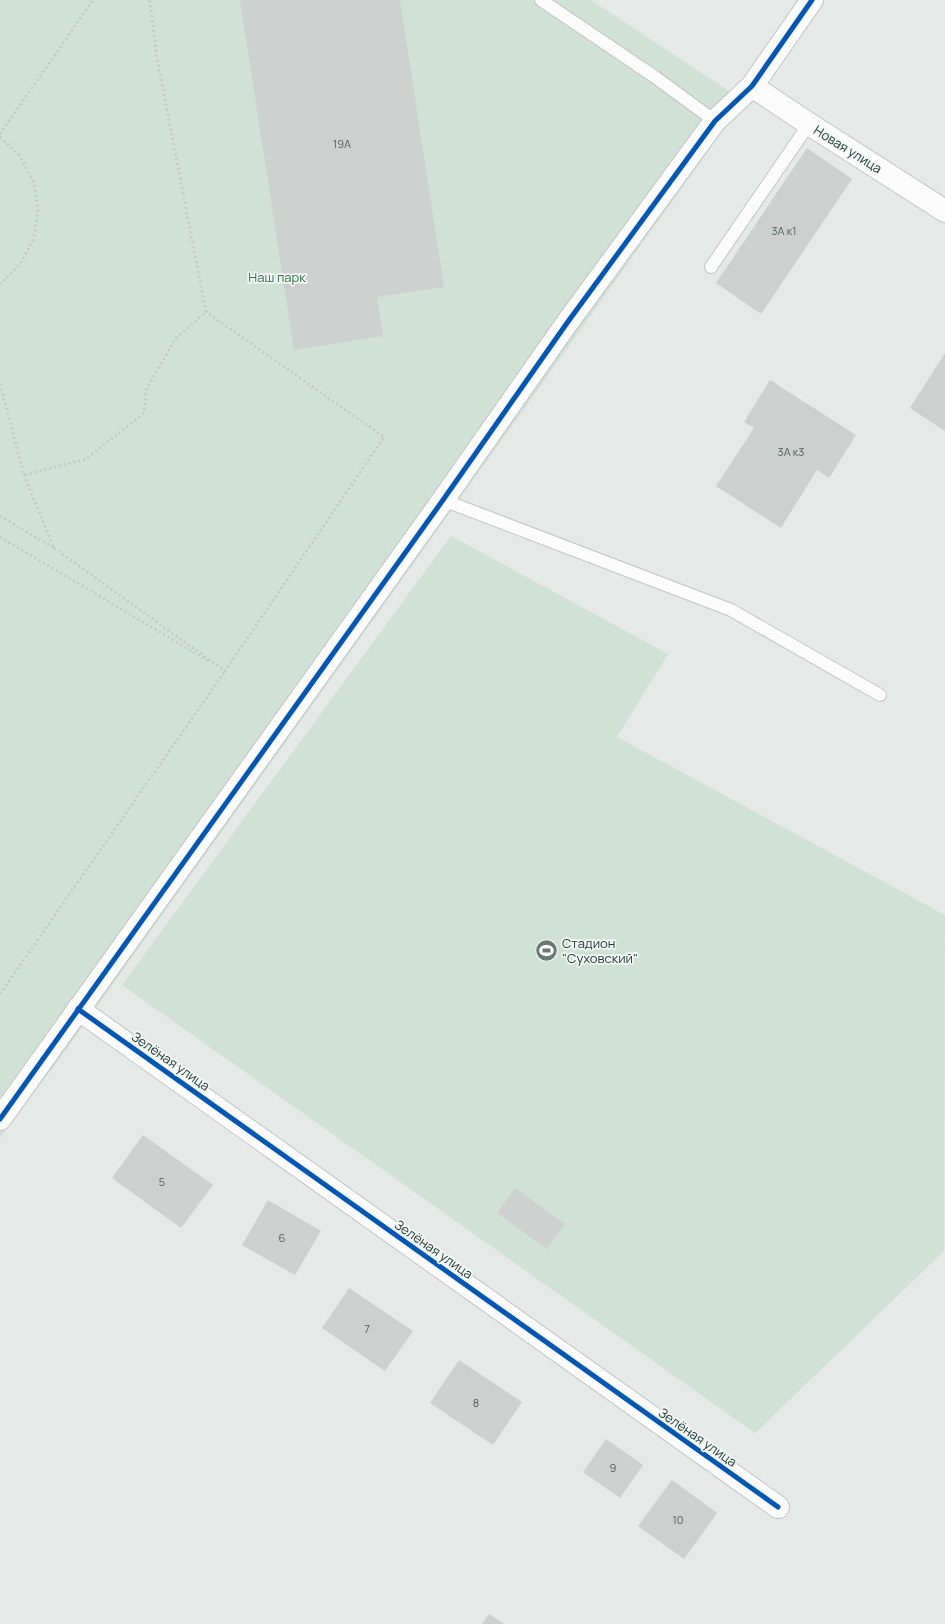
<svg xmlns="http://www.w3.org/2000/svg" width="945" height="1624" font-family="Manrope,sans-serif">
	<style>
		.green { fill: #d0e1d5 }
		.building { fill: #ccd0cf }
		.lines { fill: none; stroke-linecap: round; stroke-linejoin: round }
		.lane-casing { stroke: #c2c6c4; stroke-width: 14 }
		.street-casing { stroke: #c2c6c4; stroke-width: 24 }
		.path { stroke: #c2c9c5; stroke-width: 2.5; stroke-dasharray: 2 3; stroke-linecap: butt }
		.lane { stroke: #fbfcfb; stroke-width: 12 }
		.street { stroke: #fbfcfb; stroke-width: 22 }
		.cycleway-casing { stroke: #f3f8f6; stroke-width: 8 }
		.cycleway { stroke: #0057b8; stroke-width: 5 }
		.labels { text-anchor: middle; stroke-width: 3.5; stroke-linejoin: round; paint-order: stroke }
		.number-label { font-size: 11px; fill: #4f615c }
		.street-label { font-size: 13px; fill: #243b35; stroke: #f3f8f6 }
		.park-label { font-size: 13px; fill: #326e4b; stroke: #f3f8f6 }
		.poi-label { font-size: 13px; fill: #243b35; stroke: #f3f8f6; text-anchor: start }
	</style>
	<rect width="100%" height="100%" fill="#e5e9e7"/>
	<g class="green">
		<path d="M0 0H591L744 101 63 1054 0 1138Z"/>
		<path d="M451 536 668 654 617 737 945 915 944 1251 755 1433 122 985Z"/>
	</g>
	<g class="building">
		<path d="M240 0H400L444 287 377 297 383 336 294 350Z"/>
		<path d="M807 148 852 179 761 314 716 283Z"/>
		<path d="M945 353V431L910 408Z"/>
		<path d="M770 380 856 435 829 478 817 470 781 528 716 486 754 428 744 422Z"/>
		<path d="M143 1135 213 1185 181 1228 112 1178Z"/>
		<path d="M515 1188 565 1224 547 1249 497 1213Z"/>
		<path d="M268 1200 321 1231 295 1275 242 1245Z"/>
		<path d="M349 1288 413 1331 385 1371 322 1328Z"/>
		<path d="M459 1360 522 1402 493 1445 430 1403Z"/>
		<path d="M606 1439 643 1465 620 1498 583 1472Z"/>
		<path d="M672 1480 717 1513 684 1559 638 1526Z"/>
		<path d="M489 1614 504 1624H482Z"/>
	</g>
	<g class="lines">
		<defs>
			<g id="lane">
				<path d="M541 0 655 77 715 121"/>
				<path d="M711 267 809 124"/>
				<path d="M443 500 731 610 880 695"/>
			</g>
			<g id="street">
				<path d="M752 86 809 124 945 211"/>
				<path d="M78 1009 778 1507"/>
				<path d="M0 1119 443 500 567 323 715 121 752 86 812 0"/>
			</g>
		</defs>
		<use href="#lane" class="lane-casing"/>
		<use href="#street" class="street-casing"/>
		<g class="path">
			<path d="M0 134 93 0"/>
			<path d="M0 137 20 156 34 183 38 210 34 238 21 263 0 284"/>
			<path d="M0 384 24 475 86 459 144 413 146 390 175 339 206 312 157 58 150 2 148 0"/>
			<path d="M0 516 54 548 24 475"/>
			<path d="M0 537 210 662"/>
			<path d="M54 548 225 671 384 437 206 312"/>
			<path d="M0 994 225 671 224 670"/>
		</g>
		<use href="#lane" class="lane"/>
		<use href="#street" class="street"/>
		<defs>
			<g id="cycleway">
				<path d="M78 1009 778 1507"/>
				<path d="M0 1119 443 500 567 323 715 121 752 86 812 0"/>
			</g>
		</defs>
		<use href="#cycleway" class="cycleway-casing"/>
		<use href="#cycleway" class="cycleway"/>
	</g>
	<defs>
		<symbol id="stadium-disc" viewBox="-11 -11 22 22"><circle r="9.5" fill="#687873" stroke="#f3f8f6"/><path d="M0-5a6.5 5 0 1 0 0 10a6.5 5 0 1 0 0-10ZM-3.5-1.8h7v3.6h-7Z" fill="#fff"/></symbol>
	</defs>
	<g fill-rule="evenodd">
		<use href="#stadium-disc" x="534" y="938" width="25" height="25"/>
	</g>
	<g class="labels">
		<g class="number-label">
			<text x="342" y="148">19А</text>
			<text x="784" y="235">3А к1</text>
			<text x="791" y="456">3А к3</text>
			<text x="162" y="1186">5</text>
			<text x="282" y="1242">6</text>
			<text x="367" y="1333">7</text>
			<text x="476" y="1407">8</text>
			<text x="613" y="1472">9</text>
			<text x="678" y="1524">10</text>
		</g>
		<g class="street-label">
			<text transform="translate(848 149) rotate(32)" y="5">Новая улица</text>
			<text transform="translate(171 1061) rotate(35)" y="5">Зелёная улица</text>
			<text transform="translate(434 1249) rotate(35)" y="5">Зелёная улица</text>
			<text transform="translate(698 1437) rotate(35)" y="5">Зелёная улица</text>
		</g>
		<g class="park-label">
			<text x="277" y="282">Наш парк</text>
		</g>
		<g class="poi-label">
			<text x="562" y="948">Стадион<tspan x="562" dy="15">"Суховский"</tspan></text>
		</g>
	</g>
</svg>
